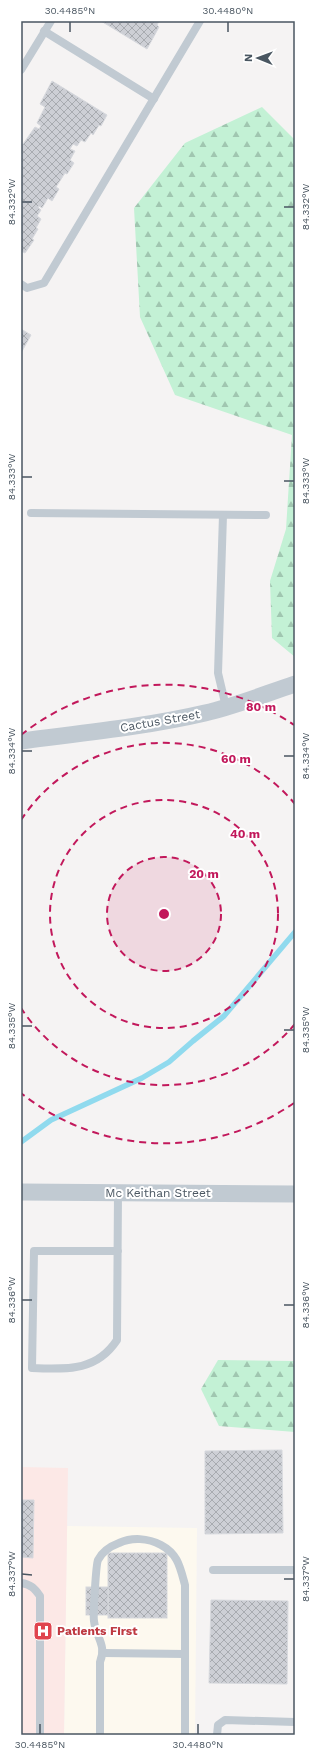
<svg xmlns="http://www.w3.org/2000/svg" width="316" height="1756" font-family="'Work Sans',sans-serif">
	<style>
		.commercial { fill: #fdf9ef }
		.medical { fill: #fce8e6 }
		.forest { fill: url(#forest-firs) }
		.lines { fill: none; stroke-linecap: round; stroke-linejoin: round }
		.stream { stroke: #90daee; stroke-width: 5.5 }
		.building { fill: url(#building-cross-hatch); stroke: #d7d9de }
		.service { stroke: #c1cad2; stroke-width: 8 }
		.minor { stroke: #c1cad2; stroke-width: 17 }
		.ticks { fill: none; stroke: #4a5661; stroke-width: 1.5 }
		.ring { fill: none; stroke: #c2185b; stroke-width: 2; stroke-dasharray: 7 5 }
		.labels { text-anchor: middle; stroke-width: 4; stroke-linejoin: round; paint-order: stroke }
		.street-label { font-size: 12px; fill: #4a5661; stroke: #fff }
		.health-label { font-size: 12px; font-weight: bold; fill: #be3a42; stroke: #fff; text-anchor: start }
		.centre { fill: #c2185b; stroke: #fff; stroke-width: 2 }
		.ring-label { font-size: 12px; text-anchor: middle; font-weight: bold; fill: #c2185b; stroke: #fff; stroke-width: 4; stroke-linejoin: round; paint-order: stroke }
		.neatline { fill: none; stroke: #4a5661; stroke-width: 1.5 }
		.ticks-label { font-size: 10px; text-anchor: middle; fill: #4a5661 }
	</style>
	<defs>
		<pattern id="forest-firs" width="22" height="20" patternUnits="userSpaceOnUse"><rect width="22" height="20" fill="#c3f1d5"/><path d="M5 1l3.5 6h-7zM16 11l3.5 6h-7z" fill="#a0c6b0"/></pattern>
		<pattern id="building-cross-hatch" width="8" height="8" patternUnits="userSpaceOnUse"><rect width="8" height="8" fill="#cdcfd5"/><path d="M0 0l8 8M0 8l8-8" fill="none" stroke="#a8abb0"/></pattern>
	</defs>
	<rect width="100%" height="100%" fill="#f5f3f3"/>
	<path class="commercial" d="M67 1526 197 1528 195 1735H64Z"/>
	<path class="medical" d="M21 1467 68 1468 64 1735H21Z"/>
	<g class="forest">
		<path d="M262 107 295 140V657L272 638 270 581 286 529 292 435 175 395 140 317 134 208 185 143Z"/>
		<path d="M218 1360 295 1361V1432L219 1426 201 1389Z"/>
	</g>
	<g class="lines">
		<path class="stream" d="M21 1142 51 1120 142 1078 169 1062 193 1041 224 1016 295 932"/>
	</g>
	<g class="building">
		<path d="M101 21H159L157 25 159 27 147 49Z"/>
		<path d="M52 81 107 115 101 126 99 125 93 135 91 133 85 142 81 140 77 146 73 144 70 149 75 151 70 160 74 163 67 174 65 173 56 187 59 189 52 201 48 198 42 208 39 206 38 207 41 210 37 216 41 219 36 228 38 229 32 239 34 240 25 253 21 251V147L35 127 39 129 41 126 37 123 45 107 40 104Z"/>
		<path d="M21 329 31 335 21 353Z"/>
		<path d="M282 1450 283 1533 205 1534V1451Z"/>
		<path d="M21 1500H34L33 1558 21 1557Z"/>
		<rect x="108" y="1553" width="59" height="65"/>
		<rect x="86" y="1587" width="22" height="28"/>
		<path d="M211 1600 288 1601 287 1684 209 1683Z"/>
	</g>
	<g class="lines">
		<g class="service">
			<path d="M44 31 154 99"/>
			<path d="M21 70 51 21"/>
			<path d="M21 284 27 288 44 283 200 21"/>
			<path d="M31 513 266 515"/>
			<path d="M223 515 218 673 226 707"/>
			<path d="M118 1251H34L32 1368C66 1369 96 1372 117 1340L118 1193"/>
			<path d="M213 1570H295"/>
			<path d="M21 1583C31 1584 35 1589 40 1596V1735"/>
			<path d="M104 1653 185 1654"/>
			<path d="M100 1735V1662C107 1645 96 1638 94 1621 93 1615 96 1564 98 1560 102 1552 111 1546 119 1543 132 1537 148 1538 161 1545 178 1554 180 1567 185 1585V1735"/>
			<path d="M217 1735 218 1725 225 1720 295 1722"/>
		</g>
		<g class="minor">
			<path d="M21 741C82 733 145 727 205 713 236 706 265 694 295 684"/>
			<path d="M21 1192 295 1194"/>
		</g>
	</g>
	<path class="ticks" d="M70 32V22M228 32V22M22 202H32M284 207H294M22 477H32M284 481H294M22 751H32M284 756H294M22 1026H32M284 1030H294M22 1300H32M284 1305H294M22 1574 32 1575M284 1579H294M40 1734V1724M198 1734V1724"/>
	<circle cx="164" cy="914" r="57" fill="#c2185b" fill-opacity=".12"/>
	<g class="ring">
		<circle cx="164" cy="914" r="57"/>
		<circle cx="164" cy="914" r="114"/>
		<path d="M295 1024A171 171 0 0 1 21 1008M21 820A171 171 0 0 1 295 804"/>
		<path d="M294 1103A229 229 0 0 1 21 1093M21 735A229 229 0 0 1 294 725"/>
	</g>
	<defs>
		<symbol id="hospital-square" viewBox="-11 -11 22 22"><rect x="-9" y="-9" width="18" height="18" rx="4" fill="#e0444e" stroke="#fff"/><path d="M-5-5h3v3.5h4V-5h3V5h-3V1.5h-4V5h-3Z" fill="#fff"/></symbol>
	</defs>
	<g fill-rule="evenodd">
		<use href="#hospital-square" x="32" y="1620" width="22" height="22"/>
	</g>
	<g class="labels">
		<g class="street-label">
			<text transform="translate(160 721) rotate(-10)" y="4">Cactus Street</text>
			<text x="158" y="1197">Mc Keithan Street</text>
		</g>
		<g class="health-label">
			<text x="57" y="1635">Patients First</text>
		</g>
	</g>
	<circle cx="164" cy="914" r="6" class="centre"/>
	<g class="ring-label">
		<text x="261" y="711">80 m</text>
		<text x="236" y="763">60 m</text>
		<text x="245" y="838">40 m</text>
		<text x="204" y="878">20 m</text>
	</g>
	<rect width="316" height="1756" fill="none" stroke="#ffffff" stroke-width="44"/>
	<g transform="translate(258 58) rotate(271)" stroke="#ffffff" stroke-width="3" paint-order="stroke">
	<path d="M0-3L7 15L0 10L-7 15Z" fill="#4a5661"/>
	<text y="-6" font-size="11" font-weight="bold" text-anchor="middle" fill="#4a5661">N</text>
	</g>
	<rect x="22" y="22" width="272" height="1712" class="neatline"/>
	<g class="ticks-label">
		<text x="70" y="14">30.4485°N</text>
		<text x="228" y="14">30.4480°N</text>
		<text transform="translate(11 202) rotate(-90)" y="4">84.332°W</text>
		<text transform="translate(305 207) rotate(-90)" y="4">84.332°W</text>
		<text transform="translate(11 477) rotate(-90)" y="4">84.333°W</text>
		<text transform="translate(305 481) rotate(-90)" y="4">84.333°W</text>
		<text transform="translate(11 751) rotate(-90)" y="4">84.334°W</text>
		<text transform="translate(305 756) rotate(-90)" y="4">84.334°W</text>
		<text transform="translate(11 1026) rotate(-90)" y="4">84.335°W</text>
		<text transform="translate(305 1030) rotate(-90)" y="4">84.335°W</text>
		<text transform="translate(11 1300) rotate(-90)" y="4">84.336°W</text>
		<text transform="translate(305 1305) rotate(-90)" y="4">84.336°W</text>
		<text transform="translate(11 1574) rotate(-90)" y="4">84.337°W</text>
		<text transform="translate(305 1579) rotate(-90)" y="4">84.337°W</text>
		<text x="40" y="1748">30.4485°N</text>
		<text x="198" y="1748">30.4480°N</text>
	</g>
</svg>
